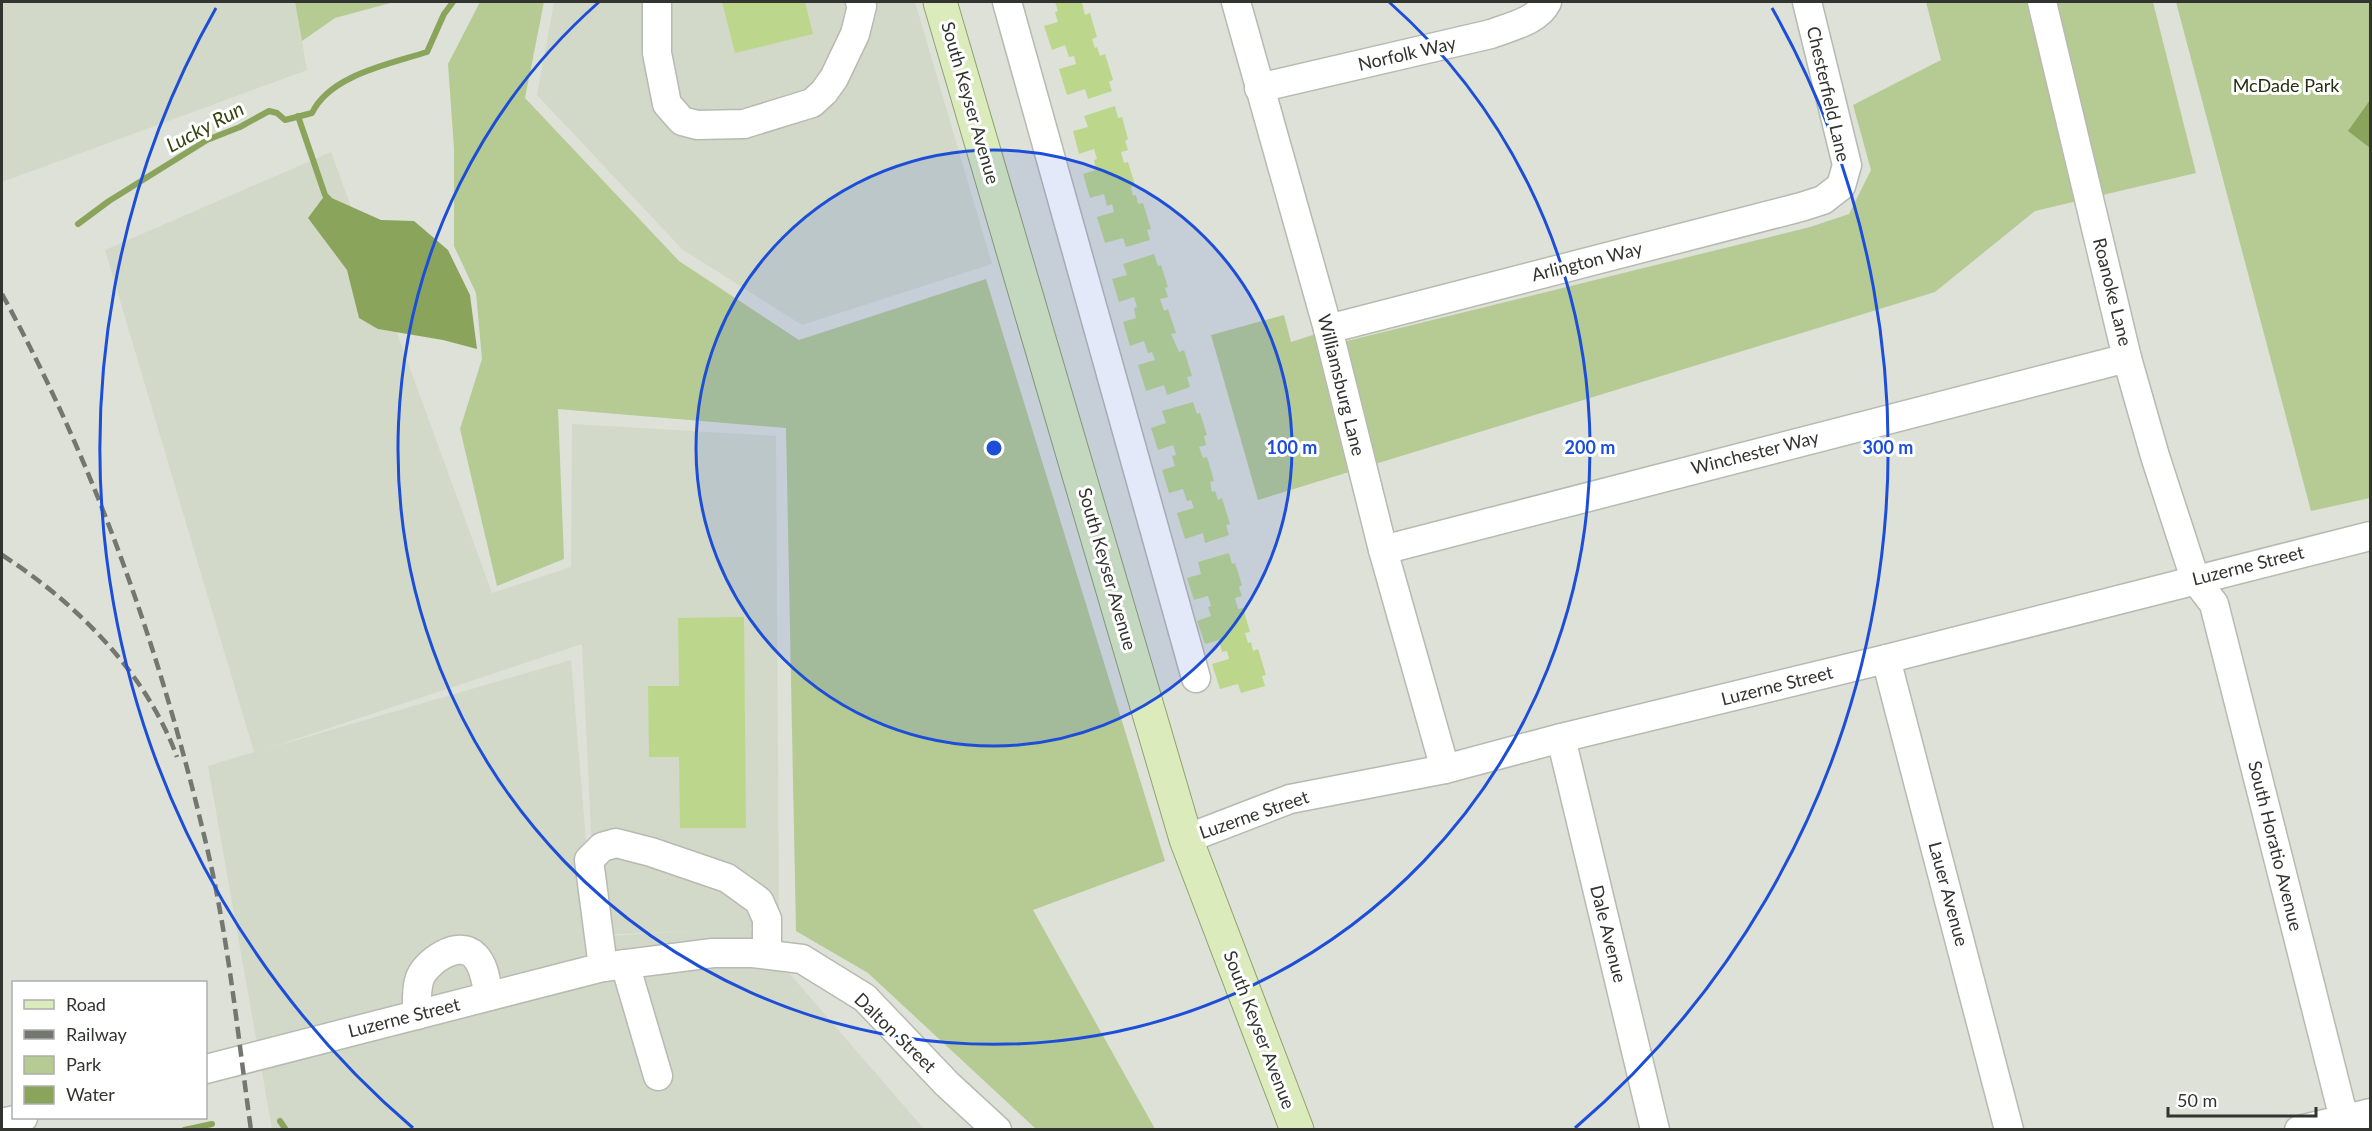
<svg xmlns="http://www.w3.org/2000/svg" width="2372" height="1131" font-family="Lato,sans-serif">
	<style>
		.built { fill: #d2d9c8; fill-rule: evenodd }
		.green { fill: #b6cb93 }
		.water { fill: #8ba45b }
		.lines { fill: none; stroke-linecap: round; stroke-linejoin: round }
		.stream { stroke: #8ba45b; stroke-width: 6 }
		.building { fill: #bcd78b }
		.minor-casing { stroke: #b7bab1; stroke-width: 31 }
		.major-casing { stroke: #90a26e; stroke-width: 35 }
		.minor { stroke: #fff; stroke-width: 28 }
		.major { stroke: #dbebbc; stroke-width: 33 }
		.rail { stroke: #747670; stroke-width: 4.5; stroke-dasharray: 12 6; stroke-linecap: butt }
		.ring { fill: none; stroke: #1d4ed8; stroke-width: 3 }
		.labels { text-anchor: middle; stroke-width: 6; stroke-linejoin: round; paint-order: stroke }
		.street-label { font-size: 18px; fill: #323430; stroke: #fff }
		.park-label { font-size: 18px; fill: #252f0f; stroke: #fff }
		.water-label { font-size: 20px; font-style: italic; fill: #35450e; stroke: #fff }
		.centre { fill: #1d4ed8; stroke: #fff; stroke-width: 3 }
		.ring-label { font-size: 18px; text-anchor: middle; font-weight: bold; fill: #1d4ed8; stroke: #fff; stroke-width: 6; stroke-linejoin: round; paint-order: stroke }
	</style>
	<rect width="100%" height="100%" fill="#dde1d8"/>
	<g class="built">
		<path d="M2 2H295L307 70 2 182Z"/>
		<path d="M554 2H915L992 264 802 325 682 249 537 95Z"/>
		<path d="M331 152 492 593 571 567 572 424 776 436 779 926 750 928 924 1129H272L208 766 254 752 105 250ZM582 644 596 935 690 931 594 937 571 660 266 749Z"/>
	</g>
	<g class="green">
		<path d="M295 2H394L335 18 302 41Z"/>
		<path d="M480 2H544L525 98 679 261 799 340 986 279 1165 861 1033 910 1155 1129H1036L868 973 796 931 786 428 558 409 564 559 497 586 460 429 482 359 476 293 454 246V149L448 64Z"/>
		<path d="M1926 2H2153L2196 173 2035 211 1935 292 1258 500 1211 335 1284 315 1291 342 1319 333 1343 342 1810 227 1849 214 1871 170 1853 105 1941 60Z"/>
		<path d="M2176 2H2370V498L2311 511Z"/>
	</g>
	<g class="water">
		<path d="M2370 100V148L2348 131Z"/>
		<path d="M325 195 381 220 414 221 448 250 470 295 477 349 443 340 378 329 359 318 347 270 308 218Z"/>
	</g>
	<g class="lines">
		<g class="stream">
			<path d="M298 116 325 195 329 199"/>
			<path d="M78 224 109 201 207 140 240 127 269 111 277 113 285 120 312 113C330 75 390 64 427 52L444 14 453 2"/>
			<path d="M280 1121 286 1130"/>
			<path d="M184 1130 212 1124"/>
		</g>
	</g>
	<g class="building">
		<path d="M722 2H805L813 34 735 53Z"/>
		<path d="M1055 2H1086L1082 3 1085 15 1090 13 1097 37 1092 39 1095 48 1097 47 1100 56 1105 54 1113 80 1109 82 1112 91 1088 99 1085 89 1067 95 1059 69 1076 64 1074 56 1069 57 1065 45 1052 50 1044 26 1058 22 1055 12 1058 11Z"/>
		<path d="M1115 106 1118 118 1122 117 1128 139 1125 141 1128 150 1121 152 1124 163 1128 162 1135 185 1131 187 1133 196 1136 195 1138 204 1143 203 1151 229 1147 230 1150 240 1126 247 1123 238 1105 243 1097 217 1114 212 1112 204 1107 206 1104 194 1090 198 1083 174 1096 170 1094 160 1097 159 1094 149 1079 154 1073 131 1088 127 1084 116Z"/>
		<path d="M1154 254 1158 266 1161 265 1168 287 1165 288 1168 297 1160 299 1164 311 1168 309 1176 333 1171 334 1179 352 1184 350 1192 376 1187 377 1190 387 1167 395 1164 385 1146 391 1138 365 1155 360 1152 352 1148 353 1144 341 1130 346 1123 322 1136 318 1134 308 1137 307 1134 297 1119 302 1112 279 1127 275 1123 264Z"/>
		<path d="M1193 402 1197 414 1200 413 1207 435 1204 436 1206 445 1199 447 1203 458 1207 457 1214 481 1210 482 1212 492 1215 491 1218 500 1222 498 1230 524 1226 525 1229 535 1205 543 1203 533 1185 539 1177 513 1194 508 1191 500 1187 501 1183 489 1169 493 1162 470 1175 466 1172 456 1176 455 1173 445 1158 450 1151 428 1166 423 1162 411Z"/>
		<path d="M1229 553 1232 564 1235 563 1242 585 1239 587 1242 596 1235 598 1238 609 1243 608 1250 632 1245 633 1248 643 1251 642 1253 651 1258 649 1266 675 1262 676 1265 686 1241 693 1238 684 1220 689 1212 664 1229 659 1227 651 1222 652 1219 640 1205 644 1197 621 1211 616 1208 607 1211 606 1208 596 1194 600 1187 578 1201 574 1198 562Z"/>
		<path d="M744 617 746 828H680L679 757H649L648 686H679L678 618Z"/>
	</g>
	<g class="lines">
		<defs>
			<g id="minor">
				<path d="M657 2V53L667 104 682 121 697 125 744 124 812 103 824 92 834 78 855 34 862 6 860 2"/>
				<path d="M1007 2 1196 678"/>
				<path d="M1236 2 1328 329 1383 550 1445 769"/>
				<path d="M2042 2 2127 358 2155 456 2195 579 2214 604 2344 1119"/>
				<path d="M1259 88 1491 34C1509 27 1538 21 1547 2"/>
				<path d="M1328 329 1801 207 1823 200 1841 186 1847 165 1807 2"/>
				<path d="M1383 550 2127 358"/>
				<path d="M1886 659 2009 1130"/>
				<path d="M1561 738 1655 1130"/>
				<path d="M1186 839 1290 799 1445 769 1561 738 1886 659 2370 536"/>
				<path d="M625 964 658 1076"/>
				<path d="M603 967 589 860 602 847 616 843 651 852 727 878 759 901 767 919V954"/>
				<path d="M417 1015C417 1004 416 992 419 981 423 963 459 938 475 956 485 966 486 983 489 996"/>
				<path d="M206 1069 603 967 713 953H753L802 959 865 998 947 1084 997 1130"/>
				<path d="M2 1123 23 1118"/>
				<path d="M2299 1130 2370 1113"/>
			</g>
			<path id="major" d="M940 2 1186 839 1297 1130"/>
		</defs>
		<use href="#minor" class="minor-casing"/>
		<use href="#major" class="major-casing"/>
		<use href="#minor" class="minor"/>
		<use href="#major" class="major"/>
		<g class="rail">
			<path d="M2 294C98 469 163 659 208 852 229 943 238 1037 251 1130"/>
			<path d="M2 555C75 602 146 672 177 757"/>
		</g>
	</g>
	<circle cx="994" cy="448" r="298" fill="#1d4ed8" fill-opacity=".12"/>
	<g class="ring">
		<circle cx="994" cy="448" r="298"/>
		<path d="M1389 2A596 596 0 1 1 599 2"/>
		<path d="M413 1128A894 894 0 0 1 216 8M1772 8A894 894 0 0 1 1575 1128"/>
	</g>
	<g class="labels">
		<g class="street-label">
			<text transform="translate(1407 54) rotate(-13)" y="6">Norfolk Way</text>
			<text transform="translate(1828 94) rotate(77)" y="6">Chesterfield Lane</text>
			<text transform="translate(970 103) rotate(74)" y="6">South Keyser Avenue</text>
			<text transform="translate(1587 262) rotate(-14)" y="6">Arlington Way</text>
			<text transform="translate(2112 292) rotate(76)" y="6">Roanoke Lane</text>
			<text transform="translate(1341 385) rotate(76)" y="6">Williamsburg Lane</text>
			<text transform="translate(1755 453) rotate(-14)" y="6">Winchester Way</text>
			<text transform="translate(2248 566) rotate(-14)" y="6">Luzerne Street</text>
			<text transform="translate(1107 569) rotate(74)" y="6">South Keyser Avenue</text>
			<text transform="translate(1777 686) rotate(-14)" y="6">Luzerne Street</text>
			<text transform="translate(1254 815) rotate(-19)" y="6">Luzerne Street</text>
			<text transform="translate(2275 846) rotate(76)" y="6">South Horatio Avenue</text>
			<text transform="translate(1948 894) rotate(75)" y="6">Lauer Avenue</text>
			<text transform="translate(1608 934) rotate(76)" y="6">Dale Avenue</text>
			<text transform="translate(404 1018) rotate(-14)" y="6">Luzerne Street</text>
			<text transform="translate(1259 1030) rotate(69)" y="6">South Keyser Avenue</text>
			<text transform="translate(895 1033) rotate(44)" y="6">Dalton Street</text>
		</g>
		<g class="park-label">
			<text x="2286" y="92">McDade Park</text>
		</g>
		<g class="water-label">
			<text transform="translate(205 127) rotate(-28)" y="7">Lucky Run</text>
		</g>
	</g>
	<circle cx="994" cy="448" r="9" class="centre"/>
	<g class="ring-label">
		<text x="1292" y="454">100 m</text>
		<text x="1590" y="454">200 m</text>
		<text x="1888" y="454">300 m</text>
	</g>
	<rect width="2372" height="1131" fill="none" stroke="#323430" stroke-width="6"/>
	<rect x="12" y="981" width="195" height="138" fill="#ffffff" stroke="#adaeac" stroke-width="1.5"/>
	<rect x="24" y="1000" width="30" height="9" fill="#dbebbc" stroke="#adaeac" stroke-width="1.5"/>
	<text x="66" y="1011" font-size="18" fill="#323430">Road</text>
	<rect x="24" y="1030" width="30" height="9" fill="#747670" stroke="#adaeac" stroke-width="1.5"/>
	<text x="66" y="1041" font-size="18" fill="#323430">Railway</text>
	<rect x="24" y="1056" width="30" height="18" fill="#b6cb93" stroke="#adaeac" stroke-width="1.5"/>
	<text x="66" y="1071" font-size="18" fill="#323430">Park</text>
	<rect x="24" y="1086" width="30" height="18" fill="#8ba45b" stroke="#adaeac" stroke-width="1.5"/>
	<text x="66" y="1101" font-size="18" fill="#323430">Water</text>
	<path d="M2168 1107v9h148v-9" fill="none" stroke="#323430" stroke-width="3"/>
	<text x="2177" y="1107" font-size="18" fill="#323430" stroke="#ffffff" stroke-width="4.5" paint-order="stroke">50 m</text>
</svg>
